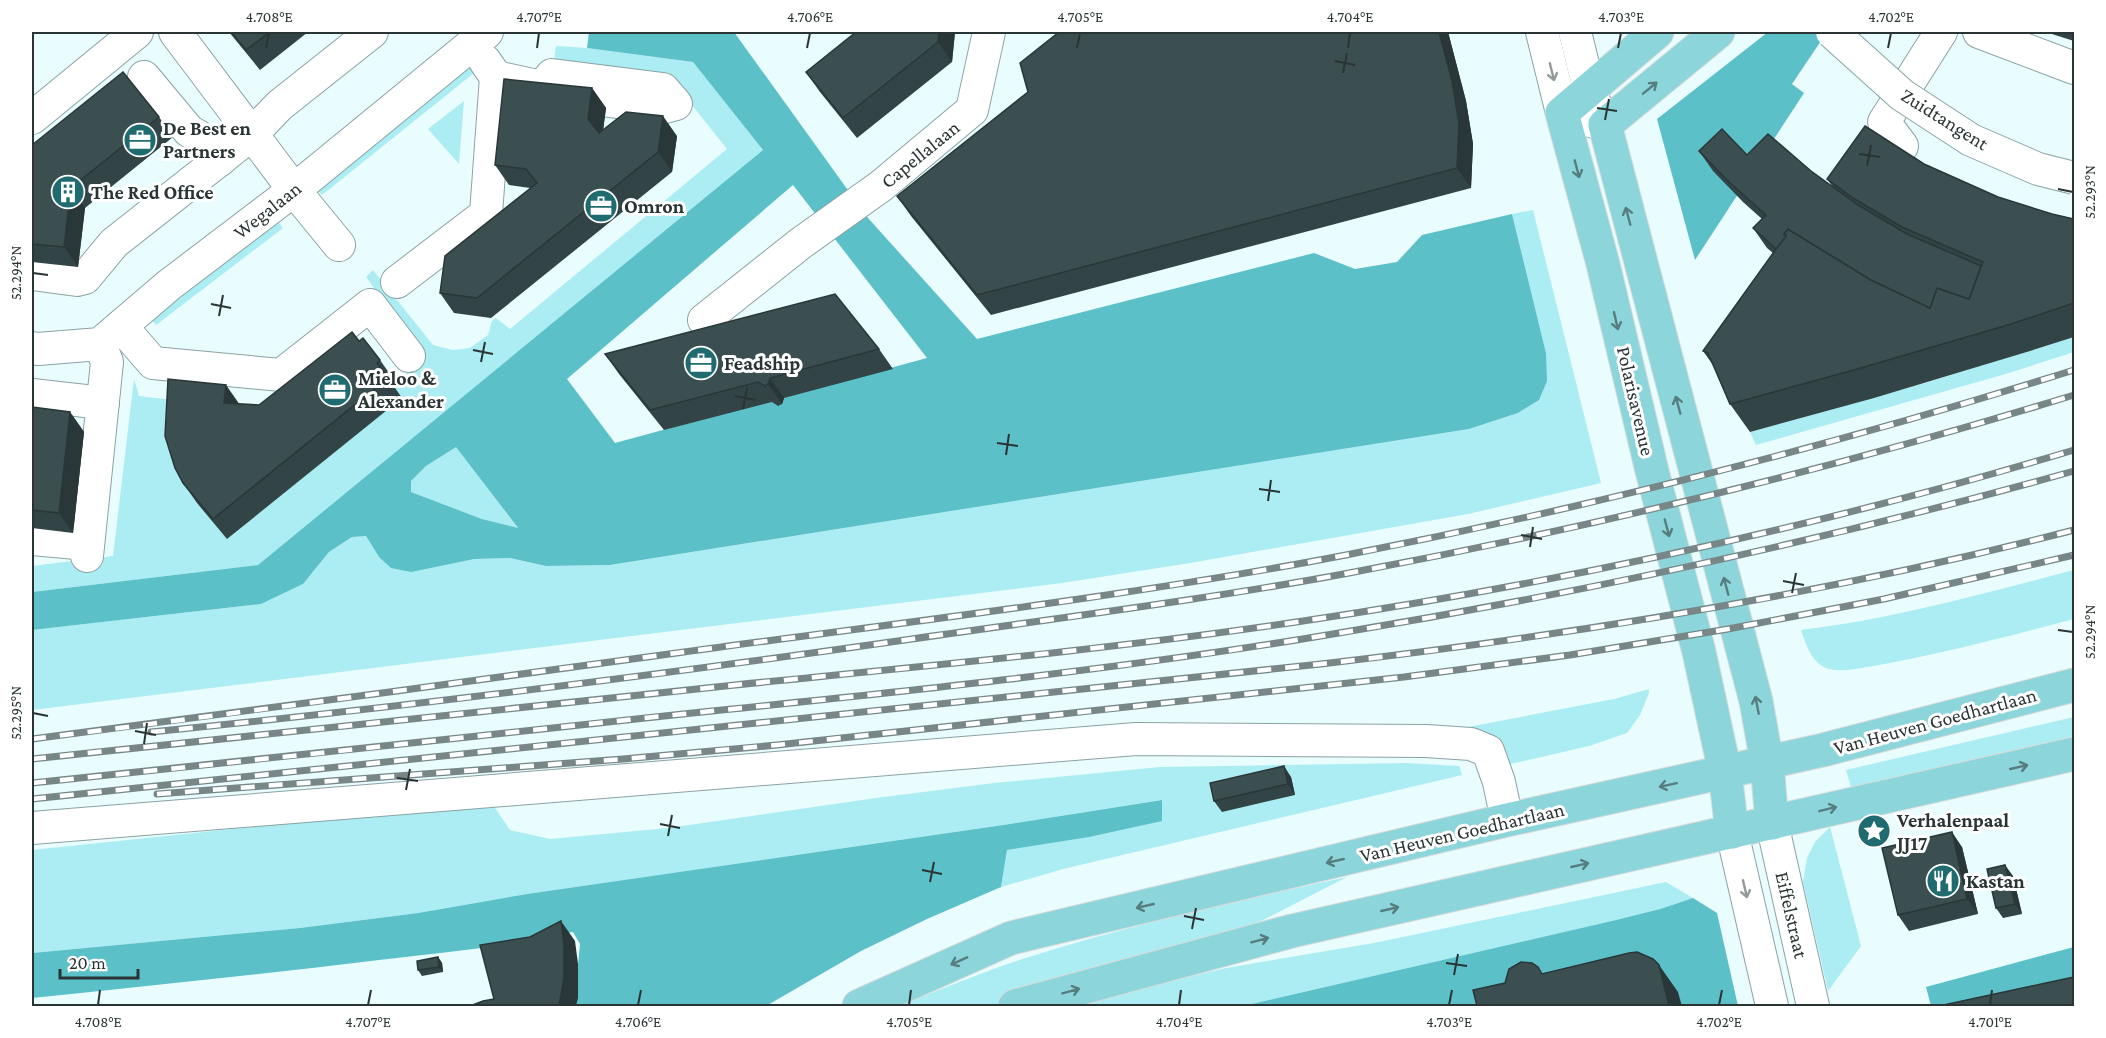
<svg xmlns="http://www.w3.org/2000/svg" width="2106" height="1038" font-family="'Crimson Pro',serif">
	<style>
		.green { fill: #abedf2 }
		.water { fill: #5cc0c8; fill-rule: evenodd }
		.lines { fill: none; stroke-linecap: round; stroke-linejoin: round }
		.minor-casing { stroke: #8ba2a4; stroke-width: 34 }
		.major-casing { stroke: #d9dada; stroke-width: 35 }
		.minor { stroke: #fff; stroke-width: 32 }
		.major { stroke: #8cd6db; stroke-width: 33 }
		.rail-casing { stroke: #788687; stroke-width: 7 }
		.rail { stroke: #fff; stroke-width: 4.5; stroke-dasharray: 14; stroke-linecap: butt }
		.minor-bridge-casing { stroke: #8ba2a4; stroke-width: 34; stroke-linecap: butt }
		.minor-bridge { stroke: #fff; stroke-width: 32 }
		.wall { fill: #334446 }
		.shaded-wall { fill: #293739 }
		.building { fill: #3b4f51; stroke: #293739; stroke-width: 1.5 }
		.oneway { stroke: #949a9a }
		.oneway2 { stroke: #567d7f }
		.ticks { fill: none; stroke: #2a3434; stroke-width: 2 }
		.labels { text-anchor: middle; stroke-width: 6; stroke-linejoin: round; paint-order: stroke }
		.street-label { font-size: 20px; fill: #2a3434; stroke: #fff }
		.poi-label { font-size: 20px; font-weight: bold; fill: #2a3434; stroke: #fff; text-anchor: start }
		.neatline { fill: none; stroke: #2a3434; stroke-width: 2 }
		.ticks-label { font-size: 15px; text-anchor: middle; fill: #2a3434 }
	</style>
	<rect width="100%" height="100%" fill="#e9fcfe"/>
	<g class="green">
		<path d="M556 46 587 48 693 62 763 150 258 565 32 592V566L113 556 134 379 139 396 242 408H281L367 349 396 381 426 359 366 277 373 270 433 345 453 350 470 348 488 335 492 321 496 318 510 329 727 149 676 85 553 70Z"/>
		<path d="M469 65 474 73 322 195 316 189Z"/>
		<path d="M464 101 459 164 428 129Z"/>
		<path d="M1533 210 1601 483 1468 514 1190 563 1062 583 32 710V630L261 604 303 584 329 552 352 537 366 536 379 557 474 559 510 558 546 566 610 565 1469 429 1518 413 1539 400 1546 353 1512 214Z"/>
		<path d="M277 220 283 228 156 325 151 319Z"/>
		<path d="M2074 337V352L2009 373 1756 445 1750 432 1928 382Z"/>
		<path d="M456 446 518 529 482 519 411 492V481L426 466Z"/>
		<path d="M2074 570V619C2010 636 1945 653 1879 665 1866 667 1841 673 1829 669 1812 664 1806 645 1801 630 1893 619 1985 593 2074 570Z"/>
		<path d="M1649 689V693L1640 715 1627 733 1589 746 1502 766 1463 728 1614 699Z"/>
		<path d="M2074 717V739L1852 791 1846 770Z"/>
		<path d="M1407 763 1459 766 1462 775 1063 869 1001 887 1007 850 1038 844 1161 800 1003 825 527 894 418 913 300 928 32 953V850L491 802 510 830 550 839 668 828 876 798 994 783 1160 767Z"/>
		<path d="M1830 827 1861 946 1828 991 1803 882 1807 858 1815 842Z"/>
		<path d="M1347 877 1234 935 1019 994 992 1006H897C941 990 984 971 1029 957 1133 924 1240 900 1347 877Z"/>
		<path d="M1666 882 1693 898 1660 909 1616 920 1243 1006H1083L1131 990 1226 968 1374 943Z"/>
	</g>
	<g class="water">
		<path d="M589 32H734L868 218 977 339 1314 253 1355 269 1397 262 1422 235 1512 214 1546 353 1547 381 1539 400 1518 413 1469 429 610 565 546 566 510 558 474 559 411 572 391 568 379 557 366 536 352 537 329 552 303 584 261 604 32 630V592L258 565 763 150 693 62 587 48ZM793 185 927 358 615 443 567 379ZM456 447 518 528 482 519 411 492V481L426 466Z"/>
		<path d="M1768 32H1827L1792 84 1804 93 1695 260 1657 119Z"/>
		<path d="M1162 800V821L1089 837 1007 850 1001 887 927 919 861 951 766 1006H574L580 944 573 932C509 947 444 952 379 960 264 974 148 986 32 998V953L300 928 418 913 527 894 1003 825Z"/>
		<path d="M1693 898 1717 913 1738 1006H1682L1678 993 1672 986 1541 1006H1243L1616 920 1660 909Z"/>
		<path d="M2074 947V990L2003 1006H1931L1926 987Z"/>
	</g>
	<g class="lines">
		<defs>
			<g id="minor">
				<path d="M175 32 294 190 339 245"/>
				<path d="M1542 32 1562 113 1605 125"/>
				<path d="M1575 32 1589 89 1598 111"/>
				<path d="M1979 32 2074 68"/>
				<path d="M144 77 189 131 198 136 220 160"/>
				<path d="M496 77 542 87 550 93 661 108 676 104 663 89 552 75 542 87"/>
				<path d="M32 118 137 32"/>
				<path d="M1902 146 1884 122 1941 32"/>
				<path d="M32 274 77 280 85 278 114 243 227 154 252 134 280 105 372 32"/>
				<path d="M397 282 486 214 496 77 485 61"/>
				<path d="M704 320 801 243 881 186 972 110 989 32"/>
				<path d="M121 326 153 363 281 375 370 305 409 356"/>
				<path d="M32 348 38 349 100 344 169 285 294 190 487 32"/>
				<path d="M32 395 103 403"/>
				<path d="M32 539 88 544"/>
				<path d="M87 556 107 362 100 344"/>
				<path d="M1772 823 1813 1006"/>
				<path d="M32 828 1136 739 1426 741 1471 744 1488 751 1499 782 1507 820"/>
				<path d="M1732 832 1772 1006"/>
			</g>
			<g id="major">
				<path d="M1657 32 1562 113 1603 264 1652 471 1699 652 1725 772 1732 832"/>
				<path d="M1718 32 1605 125 1756 701 1767 763 1772 823"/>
				<path d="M859 1006 1011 938 1507 820 1823 750 2074 685"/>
				<path d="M1015 1006 1292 931 2074 754"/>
			</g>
		</defs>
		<use href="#minor" class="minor-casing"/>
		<use href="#major" class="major-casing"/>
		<use href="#minor" class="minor"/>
		<use href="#major" class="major"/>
		<defs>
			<g id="rail">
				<path d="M151 732C405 707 659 675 912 639 1058 618 1204 600 1349 573 1595 527 1836 468 2074 395"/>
				<path d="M32 739C249 712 467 681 684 652 905 622 1127 597 1346 555 1592 507 1835 445 2074 370"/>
				<path d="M32 759C266 734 500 710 735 685 925 666 1115 649 1303 621 1564 582 1822 526 2074 450"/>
				<path d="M32 783C249 761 466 737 683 714 900 692 1118 670 1333 634 1583 593 1831 539 2074 471"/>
				<path d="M157 794 623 759 777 745 1404 677 1570 655 1728 629 1884 599 2074 555"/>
				<path d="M32 799 1321 664C1574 635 1827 594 2074 530"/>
			</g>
		</defs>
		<use href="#rail" class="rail-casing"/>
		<use href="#rail" class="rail"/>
		<defs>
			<path id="minor-bridge" d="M1832 32 1902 95 1971 140 2038 169 2074 178"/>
		</defs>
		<use href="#minor-bridge" class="minor-bridge-casing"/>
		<use href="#minor-bridge" class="minor-bridge"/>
	</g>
	<g class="wall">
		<path d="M229 32H308L260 70Z"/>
		<path d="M856 32H955L952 62 857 138 820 92 806 72Z"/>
		<path d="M1059 32H1448L1466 101 1473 144 1471 188 991 315 911 216 897 196 1028 92Z"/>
		<path d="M2046 32H2074V41L2055 35Z"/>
		<path d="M592 88 606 108 603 130 677 136 672 172 491 318 454 313 440 293 530 188 509 185 495 165Z"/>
		<path d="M159 117 173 137 85 208 78 267 32 262V145Z"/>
		<path d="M1699 151 1747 155 1811 171 1833 187 1827 179 1924 164 1998 197 2052 214 2074 219V337L2030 351 1874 398 1750 432 1730 404 1713 365 1703 351 1773 253 1767 248 1753 228 1762 219 1743 202 1713 171Z"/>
		<path d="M359 341 380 360 394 380 391 382 402 398 227 539 197 503 183 483 239 404 259 405Z"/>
		<path d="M879 349 893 369 784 398 782 404 778 406 772 402 664 430 619 374 605 354Z"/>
		<path d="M32 407 70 412 84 432 73 533 32 528Z"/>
		<path d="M1291 777 1295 795 1222 812 1214 801Z"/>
		<path d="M1962 847 1978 914 1909 931 1898 915Z"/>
		<path d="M2013 876 2022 914 2003 918 1996 908Z"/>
		<path d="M438 957 442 963 443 972 422 976 418 970Z"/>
	</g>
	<g class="shaded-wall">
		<path d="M939 32H955L952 62 938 42Z"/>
		<path d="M1439 32H1448L1466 101 1473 144 1471 188 1457 168Z"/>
		<path d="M592 88 606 108 602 139 588 119Z"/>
		<path d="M663 116 677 136 672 172 658 152Z"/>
		<path d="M71 188 85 208 78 267 64 247Z"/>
		<path d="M770 378 784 398 782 404 768 384Z"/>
		<path d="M226 385 240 405 224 403Z"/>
		<path d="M70 412 84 432 73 533 59 513Z"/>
		<path d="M1284 766 1291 777 1295 795 1288 784Z"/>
		<path d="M1952 832 1962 847 1978 914 1967 899Z"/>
		<path d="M2005 865 2013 876 2022 914 2015 904Z"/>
		<path d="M561 921 575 941 578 964V998L576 1006H559Z"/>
		<path d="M438 957 442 963 443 972 439 967Z"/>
		<path d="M1659 965 1678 992 1682 1006H1669Z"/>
	</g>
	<g class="building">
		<path d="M231 32H270L246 50Z"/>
		<path d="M856 32H939L938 42 843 118 806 72Z"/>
		<path d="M1059 32H1439L1452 81 1459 124 1457 168 977 295 897 196 1028 92 1020 63Z"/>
		<path d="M123 72 159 117 71 188 64 247 32 244V145Z"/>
		<path d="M504 79 592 88 588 119 599 133 626 112 663 116 658 152 477 298 440 293 445 256 537 183 526 169 495 165Z"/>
		<path d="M1865 126 1924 164 1998 197 2052 214 2074 219V303L2011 324 1854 370 1730 404 1708 353 1703 351 1786 235 1784 234 1788 229 1871 280 1930 308 1937 288 1969 299 1983 262 1902 227 1853 198 1827 179Z"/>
		<path d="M1722 129 1747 155 1768 134 1811 171 1858 205 1907 234 1981 266 1969 299 1937 288 1930 308 1871 280 1788 229 1784 234 1786 236 1776 249 1753 228 1766 215 1729 182 1699 151Z"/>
		<path d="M835 294 879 349 770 378 768 384 765 386 758 382 650 410 605 354Z"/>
		<path d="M352 332 359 341 363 338 380 360 377 363 388 378 213 519 183 483 175 468 165 436 168 379 226 385 224 403 259 405Z"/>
		<path d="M32 407 70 412 59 513 32 510Z"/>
		<path d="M1284 766 1288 784 1214 801 1210 783Z"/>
		<path d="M1952 832 1967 899 1898 915 1882 848Z"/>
		<path d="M2005 865 2015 904 1996 908 1987 869Z"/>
		<path d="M561 921 564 944V978L559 1006H470L483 1001 494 999 480 945 530 937Z"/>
		<path d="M1637 952 1653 959 1659 965 1661 973 1669 1006H1477L1473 990 1505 983 1509 969 1521 962 1532 963 1538 967 1542 974 1629 953Z"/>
		<path d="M438 957 439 967 418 970 417 961Z"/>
		<path d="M2074 977V1006H1939Z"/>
	</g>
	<defs><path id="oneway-shaft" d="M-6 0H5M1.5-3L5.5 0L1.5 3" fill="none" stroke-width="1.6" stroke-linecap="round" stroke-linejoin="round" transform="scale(1.5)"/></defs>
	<g class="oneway">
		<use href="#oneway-shaft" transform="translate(1552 72) rotate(76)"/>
		<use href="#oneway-shaft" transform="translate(1745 889) rotate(77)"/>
	</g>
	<g class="oneway2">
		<use href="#oneway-shaft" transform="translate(1650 88) rotate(-39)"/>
		<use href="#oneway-shaft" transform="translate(1577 169) rotate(75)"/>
		<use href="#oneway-shaft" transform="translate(1628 216) rotate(-105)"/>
		<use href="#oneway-shaft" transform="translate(1616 321) rotate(77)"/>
		<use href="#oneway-shaft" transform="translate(1678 405) rotate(-105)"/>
		<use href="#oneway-shaft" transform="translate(1667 528) rotate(75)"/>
		<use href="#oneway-shaft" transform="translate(1726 586) rotate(-105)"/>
		<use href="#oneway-shaft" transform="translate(1757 705) rotate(-101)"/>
		<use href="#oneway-shaft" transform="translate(2019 767) rotate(-13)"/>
		<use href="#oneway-shaft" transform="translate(1668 785) rotate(168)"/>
		<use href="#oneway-shaft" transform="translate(1828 809) rotate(-14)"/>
		<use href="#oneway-shaft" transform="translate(1335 861) rotate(167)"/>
		<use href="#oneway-shaft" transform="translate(1580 865) rotate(-13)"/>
		<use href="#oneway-shaft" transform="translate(1145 906) rotate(167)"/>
		<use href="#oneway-shaft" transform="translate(1390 909) rotate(-13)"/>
		<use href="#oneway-shaft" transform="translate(1260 940) rotate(-15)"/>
		<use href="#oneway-shaft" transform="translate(959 961) rotate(156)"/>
		<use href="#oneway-shaft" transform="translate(1071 991) rotate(-15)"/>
	</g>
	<path class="ticks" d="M266 48 269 33M537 48 539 33M807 48 810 33M1077 48 1080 33M1348 48 1350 33M1618 48 1621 33M1888 48 1891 33M1335 61 1355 65M1343 73 1347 53M1597 108 1617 111M1605 120 1609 99M1859 154 1880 157M1867 166 1871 145M2058 189 2073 192M33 273 48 275M211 304 231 308M219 316 223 295M473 350 493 354M481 362 485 342M735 396 756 400M743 409 747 388M997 443 1018 446M1006 455 1009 434M1259 489 1280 492M1268 501 1271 480M1521 535 1542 539M1530 547 1533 527M1783 581 1804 585M1792 593 1796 573M2058 630 2073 632M33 713 48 716M135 731 156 735M144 744 147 723M397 778 418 781M406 790 410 769M660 824 680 828M668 836 672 815M922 870 942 874M930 882 934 862M1184 916 1204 920M1192 929 1196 908M1446 963 1467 966M1454 975 1458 954M98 1005 100 990M368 1005 371 990M638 1005 641 990M909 1005 911 990M1179 1005 1181 990M1449 1005 1452 990M1719 1005 1722 990M1990 1005 1992 990"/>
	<defs>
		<symbol id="office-disc" viewBox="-11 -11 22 22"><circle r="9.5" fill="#1f6b70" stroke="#fff"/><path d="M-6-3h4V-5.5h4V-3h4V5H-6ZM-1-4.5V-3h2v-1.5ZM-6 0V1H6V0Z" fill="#fff"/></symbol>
		<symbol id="building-disc" viewBox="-11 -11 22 22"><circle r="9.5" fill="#1f6b70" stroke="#fff"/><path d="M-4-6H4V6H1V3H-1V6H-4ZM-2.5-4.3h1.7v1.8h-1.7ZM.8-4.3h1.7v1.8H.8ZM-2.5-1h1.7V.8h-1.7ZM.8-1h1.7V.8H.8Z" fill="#fff"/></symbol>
		<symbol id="sight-disc" viewBox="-11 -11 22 22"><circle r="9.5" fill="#1f6b70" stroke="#fff"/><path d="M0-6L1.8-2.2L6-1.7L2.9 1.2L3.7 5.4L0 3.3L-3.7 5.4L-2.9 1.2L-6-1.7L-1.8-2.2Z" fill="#fff"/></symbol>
		<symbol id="restaurant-disc" viewBox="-11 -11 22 22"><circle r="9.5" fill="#1f6b70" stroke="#fff"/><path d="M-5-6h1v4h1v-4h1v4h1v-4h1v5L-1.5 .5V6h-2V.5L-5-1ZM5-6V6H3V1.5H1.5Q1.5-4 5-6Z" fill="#fff"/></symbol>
	</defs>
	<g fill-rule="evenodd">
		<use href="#office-disc" x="121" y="121" width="38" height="38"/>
		<use href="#building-disc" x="49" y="173" width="38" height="38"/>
		<use href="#office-disc" x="582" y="187" width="38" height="38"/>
		<use href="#office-disc" x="682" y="344" width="38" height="38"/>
		<use href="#office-disc" x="316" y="371" width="38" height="38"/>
		<use href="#sight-disc" x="1855" y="812" width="38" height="38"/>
		<use href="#restaurant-disc" x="1924" y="862" width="38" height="38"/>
	</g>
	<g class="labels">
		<g class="street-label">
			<text transform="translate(1945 119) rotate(32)" y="7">Zuidtangent</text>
			<text transform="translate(920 154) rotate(-39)" y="7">Capellalaan</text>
			<text transform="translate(267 210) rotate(-38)" y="7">Wegalaan</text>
			<text transform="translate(1636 401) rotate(77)" y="7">Polarisavenue</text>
			<text transform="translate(1935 721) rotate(-15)" y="7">Van Heuven Goedhartlaan</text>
			<text transform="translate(1462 832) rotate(-13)" y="7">Van Heuven Goedhartlaan</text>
			<text transform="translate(1792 915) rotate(77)" y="7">Eiffelstraat</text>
		</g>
		<g class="poi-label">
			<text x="163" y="135">De Best en<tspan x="163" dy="23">Partners</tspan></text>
			<text x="91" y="199">The Red Office</text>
			<text x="624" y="213">Omron</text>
			<text x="724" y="370">Feadship</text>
			<text x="358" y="385">Mieloo &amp;<tspan x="358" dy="23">Alexander</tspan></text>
			<text x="1897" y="827">Verhalenpaal<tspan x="1897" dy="23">JJ17</tspan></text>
			<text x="1966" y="888">Kastan</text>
		</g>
	</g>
	<rect width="2106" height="1038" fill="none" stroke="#ffffff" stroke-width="66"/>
	<path d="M60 969v9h78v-9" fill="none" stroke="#2a3434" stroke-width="3"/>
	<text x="69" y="969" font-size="18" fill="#2a3434" stroke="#ffffff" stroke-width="4.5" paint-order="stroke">20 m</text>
	<rect x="33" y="33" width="2040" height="972" class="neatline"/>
	<g class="ticks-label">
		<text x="269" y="22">4.708°E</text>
		<text x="539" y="22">4.707°E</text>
		<text x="810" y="22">4.706°E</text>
		<text x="1080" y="22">4.705°E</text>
		<text x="1350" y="22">4.704°E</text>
		<text x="1621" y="22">4.703°E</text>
		<text x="1891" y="22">4.702°E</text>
		<text transform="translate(2090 192) rotate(-90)" y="5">52.293°N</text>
		<text transform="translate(16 273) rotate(-90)" y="5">52.294°N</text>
		<text transform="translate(2090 632) rotate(-90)" y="5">52.294°N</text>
		<text transform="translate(16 713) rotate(-90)" y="5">52.295°N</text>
		<text x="98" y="1027">4.708°E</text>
		<text x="368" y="1027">4.707°E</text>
		<text x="638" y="1027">4.706°E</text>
		<text x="909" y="1027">4.705°E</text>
		<text x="1179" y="1027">4.704°E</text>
		<text x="1449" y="1027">4.703°E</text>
		<text x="1719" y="1027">4.702°E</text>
		<text x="1990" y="1027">4.701°E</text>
	</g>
</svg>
